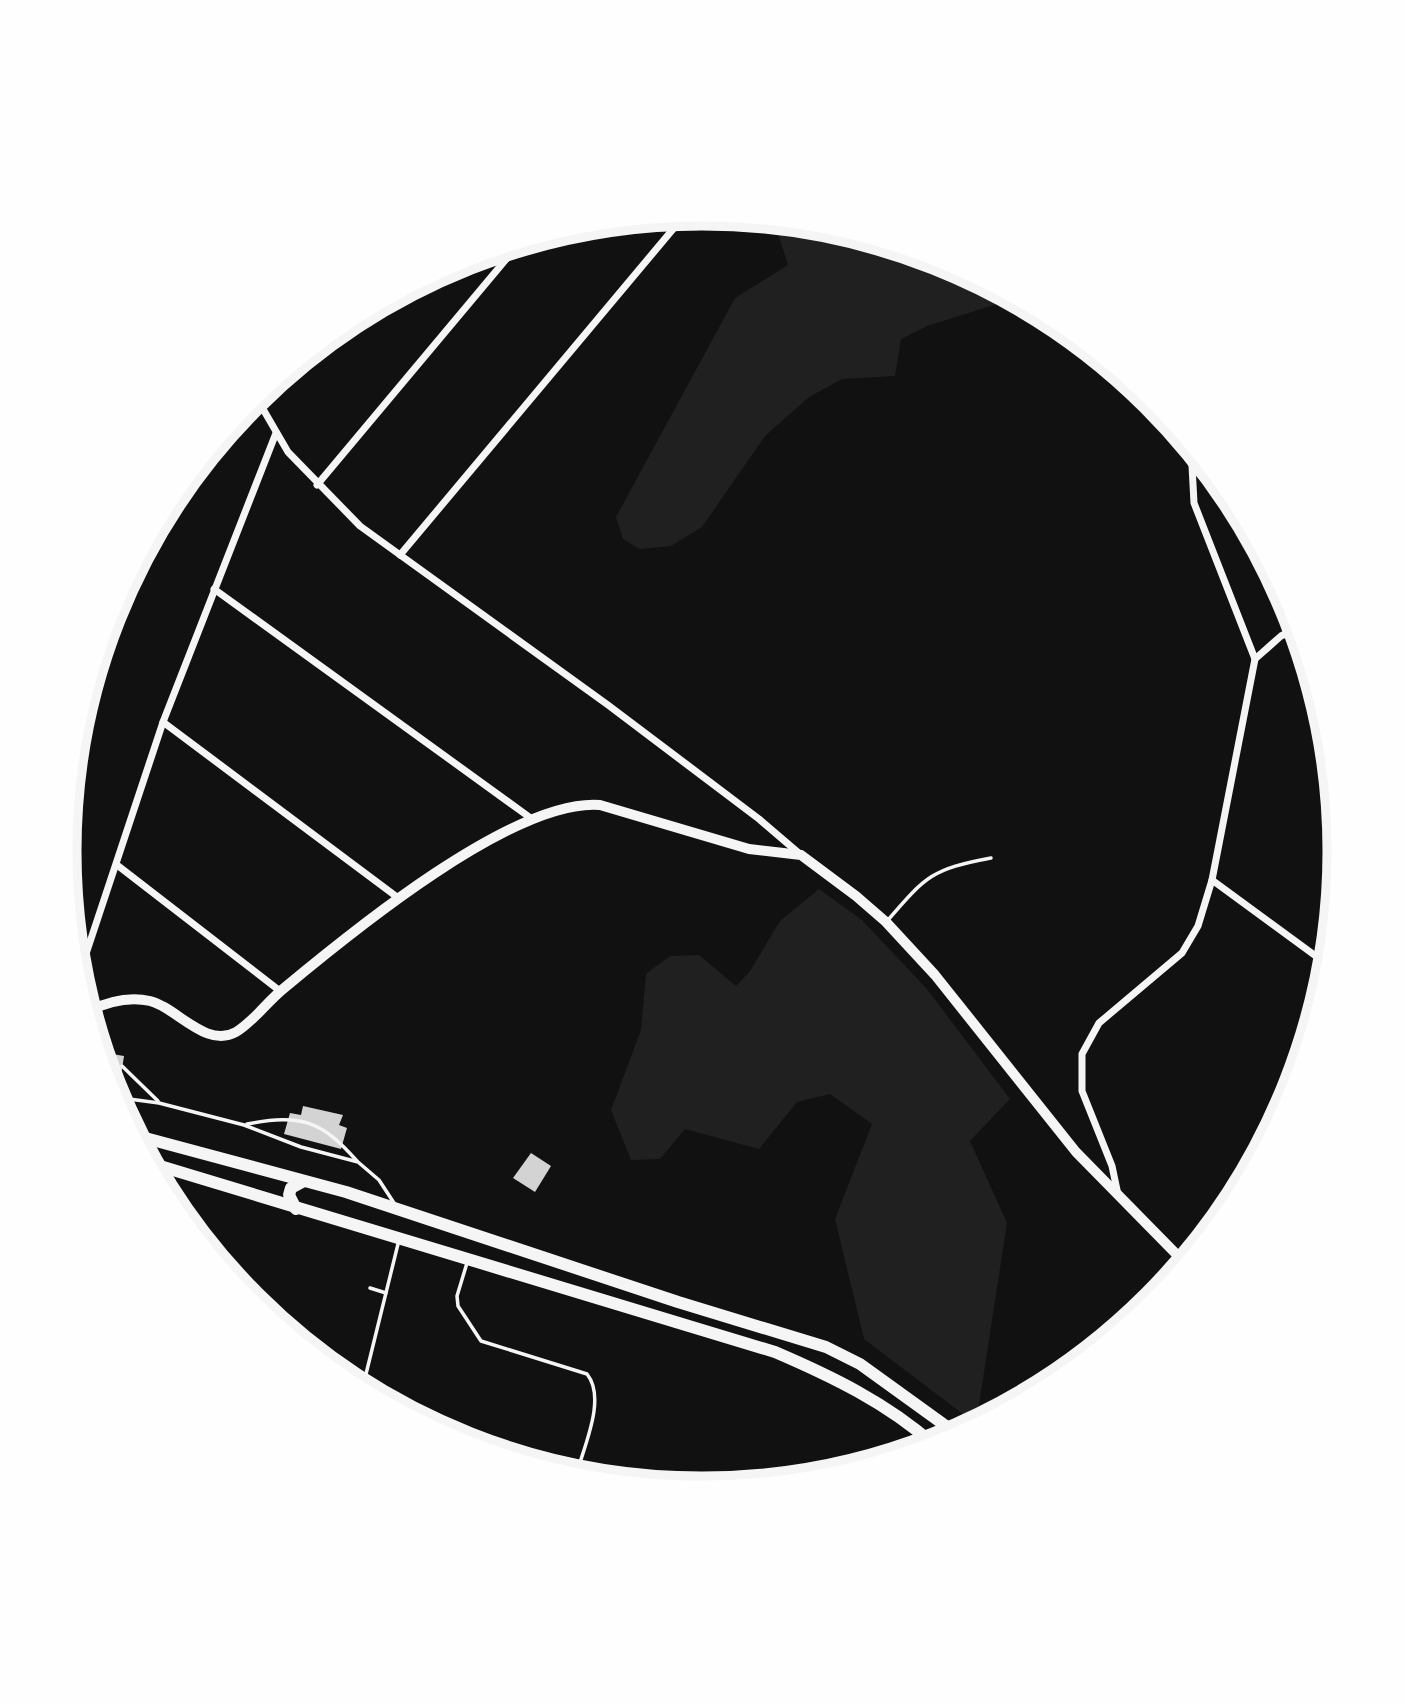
<svg xmlns="http://www.w3.org/2000/svg" width="1404" height="1703" font-family="'Public Sans',sans-serif">
	<style>
		.green { fill: #202020 }
		.building { fill: #d3d3d3 }
		.lines { fill: none; stroke-linecap: round; stroke-linejoin: round }
		.service { stroke: #f5f5f5; stroke-width: 3.5 }
		.minor { stroke: #f5f5f5; stroke-width: 7 }
		.secondary { stroke: #f5f5f5; stroke-width: 10 }
		.trunk { stroke: #f5f5f5; stroke-width: 12 }
		.rim { fill: none; stroke: #f5f5f5; stroke-width: 9 }
	</style>
	<rect width="100%" height="100%" fill="#111"/>
	<g class="green">
		<path d="M774 221 827 227 946 263 1013 299 927 326 901 339 895 376 842 379 809 397 765 436 702 527 671 546 640 549 623 539 616 517 735 298 788 265Z"/>
		<path d="M819 889 862 920 927 989 1010 1099 970 1141 1007 1223 976 1424 864 1339 835 1219 872 1124 830 1094 797 1102 759 1149 685 1129 660 1159 631 1160 611 1110 641 1030 646 974 670 956 699 955 736 986 750 971 780 921Z"/>
	</g>
	<g class="building">
		<path d="M100 1052 124 1056 119 1088 110 1086Z"/>
		<path d="M303 1106 343 1115 339 1125 347 1128 341 1149 284 1134 290 1113 301 1115Z"/>
		<path d="M531 1153 551 1166 535 1192 513 1178Z"/>
	</g>
	<g class="lines">
		<g class="service">
			<path d="M888 920C926 876 932 869 991 858"/>
			<path d="M122 1066 158 1101"/>
			<path d="M114 1097 159 1103 244 1125 301 1147 358 1162 379 1180 394 1203"/>
			<path d="M247 1124C301 1114 321 1120 357 1161"/>
			<path d="M467 1263 457 1296 458 1306 481 1341 587 1374C607 1399 583 1448 576 1476"/>
			<path d="M370 1288 386 1293"/>
			<path d="M365 1378 399 1240"/>
		</g>
		<g class="minor">
			<path d="M256 397 288 452 360 526 608 705 759 819 801 855"/>
			<path d="M317 485 518 245"/>
			<path d="M400 555 684 216"/>
			<path d="M214 589 532 819"/>
			<path d="M1255 659 1281 636 1297 628"/>
			<path d="M163 722 397 897"/>
			<path d="M117 865 280 991"/>
			<path d="M1212 880 1328 965"/>
			<path d="M78 978 163 722 276 433"/>
			<path d="M1117 1190 1112 1166 1082 1091V1054L1099 1023 1182 953 1198 926 1212 880 1255 659 1194 503 1191 447"/>
		</g>
		<path class="secondary" d="M88 1011C107 1002 129 996 150 1001 176 1007 206 1049 236 1032 253 1022 267 1002 283 989 349 934 514 798 600 805L749 849 801 855 856 896 886 922 935 975 1076 1152 1185 1263"/>
		<g class="trunk">
			<path d="M134 1135 346 1192 678 1302 826 1347 860 1364 957 1434"/>
			<path d="M150 1163 775 1352C831 1376 887 1403 933 1444"/>
			<path d="M296 1209 289 1195 291 1188 304 1181"/>
		</g>
	</g>
	<path d="M0 0H1404V1703H0ZM77 851a625 625 0 1 1 1250 0a625 625 0 1 1-1250 0Z" fill="#fefefe" fill-rule="evenodd"/>
	<path class="rim" d="M77 851a625 625 0 1 1 1250 0a625 625 0 1 1-1250 0Z"/>
</svg>
